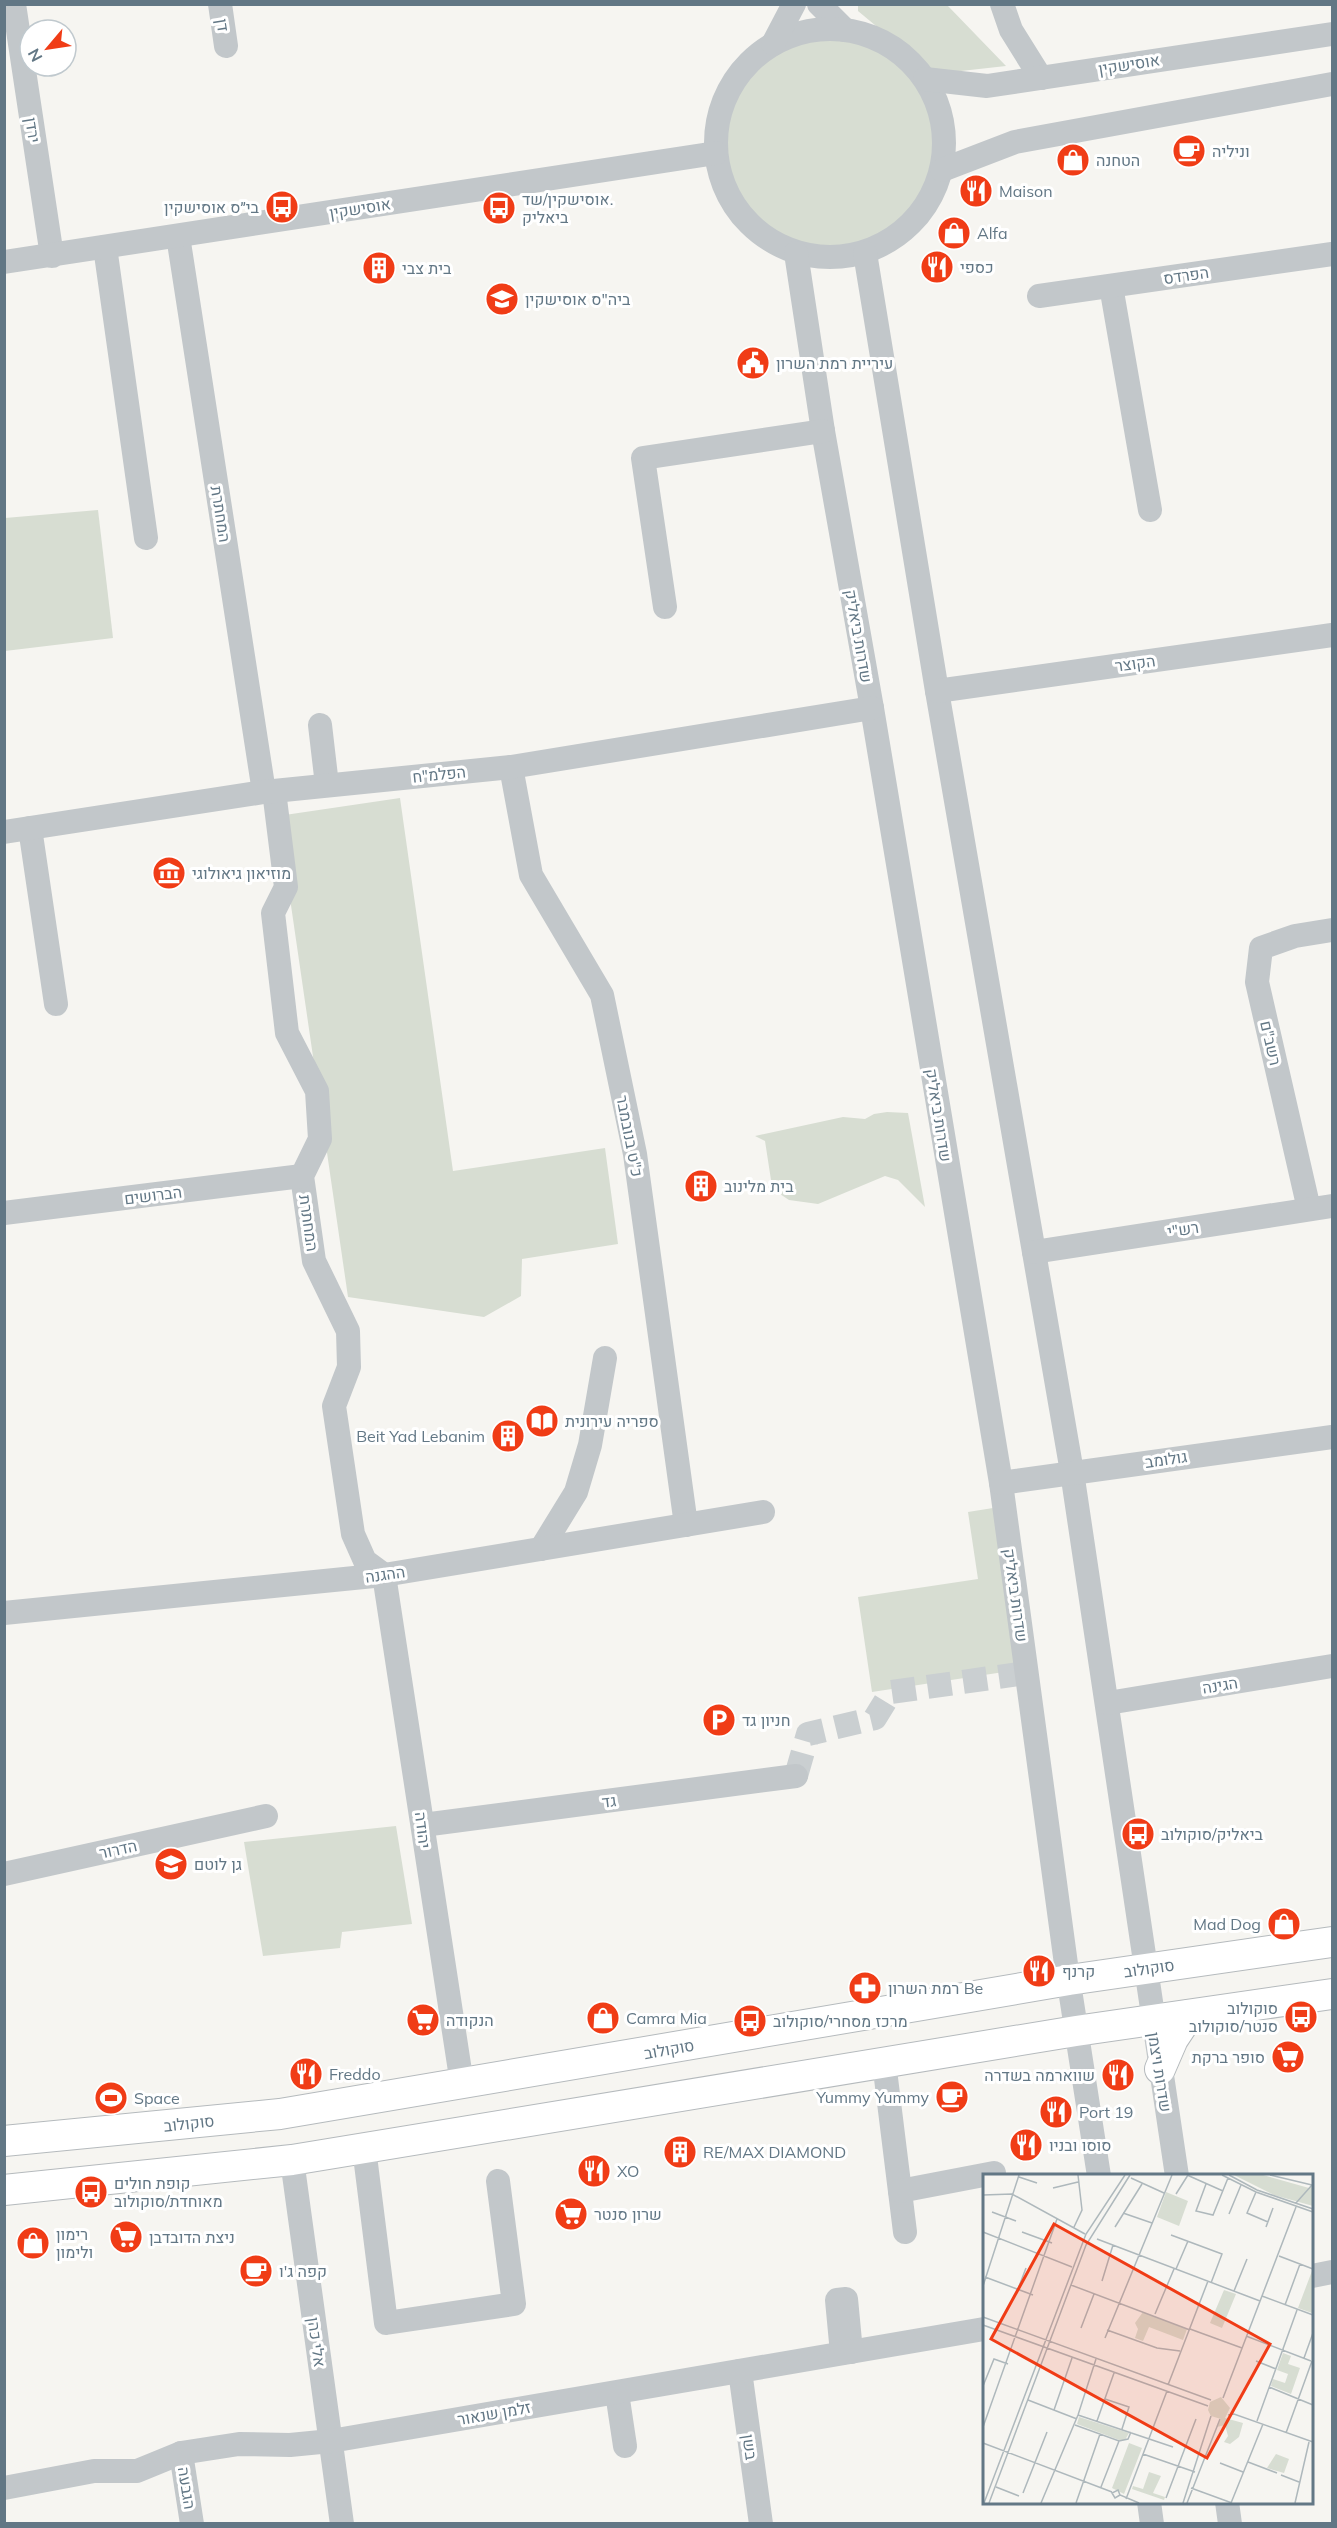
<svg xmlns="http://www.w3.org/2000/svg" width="1337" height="2528" font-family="Mulish,Heebo,sans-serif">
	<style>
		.green { fill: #d7ddd2 }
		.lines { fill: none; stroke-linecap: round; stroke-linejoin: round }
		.minor-tunnel { stroke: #cacfd1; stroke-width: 24; stroke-dasharray: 24 12; stroke-linecap: butt }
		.major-casing { stroke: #b5babd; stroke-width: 32 }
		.minor { stroke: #c2c7ca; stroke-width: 24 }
		.major { stroke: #fff; stroke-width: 30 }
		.labels { text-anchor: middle; stroke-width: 6; stroke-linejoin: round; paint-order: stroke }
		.street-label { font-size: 16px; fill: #627785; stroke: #fff }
		.poi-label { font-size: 16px; fill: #627785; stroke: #fff; text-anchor: start }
		.inset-road { fill: none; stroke: #aeb8bc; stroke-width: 1.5 }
		.view { fill: #f03c16; fill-opacity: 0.15; stroke: #f03c16; stroke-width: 3 }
		.inset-edge { fill: none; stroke: #627785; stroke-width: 3 }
	</style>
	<rect width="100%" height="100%" fill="#f6f5f1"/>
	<g class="green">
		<path d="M858 5H950L948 6 1006 66 934 74 858 11Z"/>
		<circle cx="830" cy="143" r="114"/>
		<path d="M98 510 113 638 5 651V518Z"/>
		<path d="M400 798 453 1171 605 1148 618 1244 522 1259 521 1296 484 1317 348 1297 278 816Z"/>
		<path d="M887 1112 908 1113 925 1207 898 1180 885 1176 818 1204 789 1200 777 1192 771 1180 765 1141 755 1136 843 1117 865 1119 874 1114Z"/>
		<path d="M993 1508 1017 1670 872 1692 858 1597 978 1579 968 1512Z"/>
		<path d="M396 1826 412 1924 342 1932 340 1948 263 1956 244 1842Z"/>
	</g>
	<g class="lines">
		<path class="minor-tunnel" d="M796 1776 808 1734 875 1718 891 1692 1026 1673"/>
		<defs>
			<g id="major">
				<path d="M1160 2069 1173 2039 1189 2015"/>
				<path d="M4 2141 280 2114 1069 1980 1332 1942"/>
				<path d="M4 2190 292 2160 1076 2031 1332 1994"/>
			</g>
		</defs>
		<use href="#major" class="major-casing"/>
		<g class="minor">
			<path d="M14 4 52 256"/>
			<path d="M220 4 226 46"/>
			<path d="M819 4 845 30"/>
			<path d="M1002 4 1011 30 1041 78"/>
			<circle cx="830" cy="143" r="114"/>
			<path d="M773 44 794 4"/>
			<path d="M925 79 987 86 1332 34"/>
			<path d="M942 170 1015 142 1332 84"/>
			<path d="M178 236 264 792"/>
			<path d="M105 247 146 538"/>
			<path d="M796 253 823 431 872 708 1001 1483 1066 1964 1099 2176"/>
			<path d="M865 253 937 691 1072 1472 1177 2176"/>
			<path d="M4 262 716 153"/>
			<path d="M1111 286 1150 510"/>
			<path d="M1039 296 1332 254"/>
			<path d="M665 607 643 458 823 431"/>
			<path d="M937 691 1332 635"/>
			<path d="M320 725 327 785"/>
			<path d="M511 767 531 875 602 995 635 1154 686 1525"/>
			<path d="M274 791 286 887 273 913 287 1033 317 1091 320 1139 302 1176 314 1261 348 1331 349 1367 334 1406 353 1534 365 1561 384 1575"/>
			<path d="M30 828 56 1004"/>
			<path d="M4 832 264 792 511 767 872 708"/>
			<path d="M1309 1209 1257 982 1261 948 1295 936 1332 930"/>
			<path d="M4 1213 302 1176"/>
			<path d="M1034 1252 1332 1206"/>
			<path d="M1001 1483 1332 1437"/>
			<path d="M541 1549 576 1492 590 1445 605 1358"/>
			<path d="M384 1575 462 2084"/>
			<path d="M4 1613 384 1575 763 1512"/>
			<path d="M1108 1703 1332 1666"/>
			<path d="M423 1825 796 1776"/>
			<path d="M4 1874 266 1816"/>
			<path d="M884 2062 905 2232"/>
			<path d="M364 2148 386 2323 514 2304 498 2181"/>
			<path d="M292 2160 342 2524"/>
			<path d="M900 2191 994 2173"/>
			<path d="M1312 2276 1332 2272"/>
			<path d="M842 2353 837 2300 846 2299 851 2352"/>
			<path d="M740 2371 761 2524"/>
			<path d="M617 2393 625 2446"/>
			<path d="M181 2453 192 2524"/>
			<path d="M4 2488 94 2471H137L181 2453 239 2444 290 2445 331 2441 984 2329"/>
			<path d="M1149 2502 1152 2524"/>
			<path d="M1227 2502 1230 2524"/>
		</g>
		<use href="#major" class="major"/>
	</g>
	<defs>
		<symbol id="cafe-disc" viewBox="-11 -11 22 22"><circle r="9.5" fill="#f03c16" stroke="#fff"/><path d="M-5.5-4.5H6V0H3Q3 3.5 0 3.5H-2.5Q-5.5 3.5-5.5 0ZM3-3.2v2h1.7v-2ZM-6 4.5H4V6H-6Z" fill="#fff"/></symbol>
		<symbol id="shop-disc" viewBox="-11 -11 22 22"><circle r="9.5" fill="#f03c16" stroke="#fff"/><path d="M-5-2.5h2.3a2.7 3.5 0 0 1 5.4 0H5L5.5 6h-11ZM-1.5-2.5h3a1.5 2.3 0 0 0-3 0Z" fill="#fff"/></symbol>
		<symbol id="restaurant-disc" viewBox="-11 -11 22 22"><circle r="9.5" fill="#f03c16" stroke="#fff"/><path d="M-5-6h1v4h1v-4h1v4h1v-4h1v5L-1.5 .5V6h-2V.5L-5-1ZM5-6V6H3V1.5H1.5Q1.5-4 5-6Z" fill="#fff"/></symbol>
		<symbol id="bus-disc" viewBox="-11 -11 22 22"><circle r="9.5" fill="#f03c16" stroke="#fff"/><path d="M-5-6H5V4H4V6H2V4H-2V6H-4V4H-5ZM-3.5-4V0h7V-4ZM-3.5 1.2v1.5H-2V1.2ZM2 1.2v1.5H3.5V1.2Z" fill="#fff"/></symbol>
		<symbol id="building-disc" viewBox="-11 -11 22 22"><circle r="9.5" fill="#f03c16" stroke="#fff"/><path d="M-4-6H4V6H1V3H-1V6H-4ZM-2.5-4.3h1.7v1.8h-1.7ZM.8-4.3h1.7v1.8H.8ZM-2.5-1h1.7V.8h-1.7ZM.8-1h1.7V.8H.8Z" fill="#fff"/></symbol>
		<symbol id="school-disc" viewBox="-11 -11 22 22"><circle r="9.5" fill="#f03c16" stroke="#fff"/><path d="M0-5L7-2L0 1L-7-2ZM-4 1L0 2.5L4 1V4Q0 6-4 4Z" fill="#fff"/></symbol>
		<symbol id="civic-disc" viewBox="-11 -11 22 22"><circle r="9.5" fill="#f03c16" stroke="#fff"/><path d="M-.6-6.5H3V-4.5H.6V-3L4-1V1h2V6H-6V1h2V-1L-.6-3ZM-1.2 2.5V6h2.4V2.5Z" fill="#fff"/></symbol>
		<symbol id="museum-disc" viewBox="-11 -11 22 22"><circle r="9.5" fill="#f03c16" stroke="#fff"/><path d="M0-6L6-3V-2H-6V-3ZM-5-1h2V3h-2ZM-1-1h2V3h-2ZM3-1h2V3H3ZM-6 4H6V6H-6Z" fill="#fff"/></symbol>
		<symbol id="library-disc" viewBox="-11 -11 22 22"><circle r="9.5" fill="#f03c16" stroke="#fff"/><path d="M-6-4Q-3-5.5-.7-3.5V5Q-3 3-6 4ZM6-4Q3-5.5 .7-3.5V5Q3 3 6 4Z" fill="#fff"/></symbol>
		<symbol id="parking-disc" viewBox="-11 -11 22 22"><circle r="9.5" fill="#f03c16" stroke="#fff"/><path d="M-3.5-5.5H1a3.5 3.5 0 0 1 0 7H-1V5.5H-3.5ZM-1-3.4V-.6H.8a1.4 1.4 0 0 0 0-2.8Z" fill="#fff"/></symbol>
		<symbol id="pharmacy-disc" viewBox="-11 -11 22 22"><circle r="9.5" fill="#f03c16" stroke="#fff"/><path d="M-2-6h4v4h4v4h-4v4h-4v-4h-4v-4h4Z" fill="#fff"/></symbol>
		<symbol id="supermarket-disc" viewBox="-11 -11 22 22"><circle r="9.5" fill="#f03c16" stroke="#fff"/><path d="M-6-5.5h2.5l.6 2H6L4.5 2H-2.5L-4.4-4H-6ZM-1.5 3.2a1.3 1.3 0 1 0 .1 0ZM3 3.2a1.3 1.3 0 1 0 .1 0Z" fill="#fff"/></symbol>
		<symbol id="stadium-disc" viewBox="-11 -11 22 22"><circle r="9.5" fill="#f03c16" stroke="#fff"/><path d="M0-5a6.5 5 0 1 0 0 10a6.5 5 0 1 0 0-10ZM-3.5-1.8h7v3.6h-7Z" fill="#fff"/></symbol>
	</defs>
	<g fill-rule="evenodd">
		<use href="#cafe-disc" x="1170" y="132" width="38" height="38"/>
		<use href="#shop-disc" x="1054" y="141" width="38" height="38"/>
		<use href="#restaurant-disc" x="957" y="172" width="38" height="38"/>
		<use href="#bus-disc" x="263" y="188" width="38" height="38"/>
		<use href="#bus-disc" x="480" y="189" width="38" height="38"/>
		<use href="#shop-disc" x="935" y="214" width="38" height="38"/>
		<use href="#restaurant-disc" x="918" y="248" width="38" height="38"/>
		<use href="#building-disc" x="360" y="249" width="38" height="38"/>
		<use href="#school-disc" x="483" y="280" width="38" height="38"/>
		<use href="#civic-disc" x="734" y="344" width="38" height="38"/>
		<use href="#museum-disc" x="150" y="854" width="38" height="38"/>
		<use href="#building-disc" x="682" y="1167" width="38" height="38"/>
		<use href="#library-disc" x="523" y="1402" width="38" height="38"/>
		<use href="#building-disc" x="489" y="1417" width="38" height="38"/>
		<use href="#parking-disc" x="700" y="1701" width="38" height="38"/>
		<use href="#bus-disc" x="1119" y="1815" width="38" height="38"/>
		<use href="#school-disc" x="152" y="1845" width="38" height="38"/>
		<use href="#shop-disc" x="1265" y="1905" width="38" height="38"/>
		<use href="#restaurant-disc" x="1020" y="1952" width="38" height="38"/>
		<use href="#pharmacy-disc" x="846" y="1969" width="38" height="38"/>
		<use href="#bus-disc" x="1282" y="1998" width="38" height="38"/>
		<use href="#shop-disc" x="584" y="1999" width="38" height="38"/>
		<use href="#supermarket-disc" x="404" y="2001" width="38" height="38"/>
		<use href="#bus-disc" x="731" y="2002" width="38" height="38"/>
		<use href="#supermarket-disc" x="1269" y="2038" width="38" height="38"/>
		<use href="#restaurant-disc" x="287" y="2055" width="38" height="38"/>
		<use href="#restaurant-disc" x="1099" y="2056" width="38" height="38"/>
		<use href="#cafe-disc" x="933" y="2078" width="38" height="38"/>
		<use href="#stadium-disc" x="92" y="2079" width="38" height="38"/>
		<use href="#restaurant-disc" x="1037" y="2093" width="38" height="38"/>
		<use href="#restaurant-disc" x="1007" y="2126" width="38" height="38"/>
		<use href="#building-disc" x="661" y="2133" width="38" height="38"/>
		<use href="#restaurant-disc" x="575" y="2152" width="38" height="38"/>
		<use href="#bus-disc" x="72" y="2173" width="38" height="38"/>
		<use href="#supermarket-disc" x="552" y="2195" width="38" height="38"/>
		<use href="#supermarket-disc" x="107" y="2218" width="38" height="38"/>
		<use href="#shop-disc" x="14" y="2224" width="38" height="38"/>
		<use href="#cafe-disc" x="237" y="2252" width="38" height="38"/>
	</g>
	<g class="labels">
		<g class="street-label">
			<text transform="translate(223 25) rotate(81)" y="6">דן</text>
			<text transform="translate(1129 64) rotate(-9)" y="6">אוסישקין</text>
			<text transform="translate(33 130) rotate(81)" y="6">ירדן</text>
			<text transform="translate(360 208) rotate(-9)" y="6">אוסישקין</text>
			<text transform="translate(1186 275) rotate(-8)" y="6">הפרדס</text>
			<text transform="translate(221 514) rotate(81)" y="6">המחתרת</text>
			<text transform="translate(859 636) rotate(80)" y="6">שדרות ביאליק</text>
			<text transform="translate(1135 663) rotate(-8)" y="6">הקוצר</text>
			<text transform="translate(439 774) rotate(-6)" y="6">הפלמ"ח</text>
			<text transform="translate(1271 1043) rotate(77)" y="6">רשב"ם</text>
			<text transform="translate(939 1115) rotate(81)" y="6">שדרות ביאליק</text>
			<text transform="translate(630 1136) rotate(79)" y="6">כ"ט בנובמבר</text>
			<text transform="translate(153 1195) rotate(-7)" y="6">הברושים</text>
			<text transform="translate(309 1223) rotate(82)" y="6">המחתרת</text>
			<text transform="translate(1183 1229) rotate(-9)" y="6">רש"י</text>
			<text transform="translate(1166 1459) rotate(-8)" y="6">גולומב</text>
			<text transform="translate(385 1574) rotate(-8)" y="6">ההגנה</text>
			<text transform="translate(1016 1595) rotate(82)" y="6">שדרות ביאליק</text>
			<text transform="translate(1220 1685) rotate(-9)" y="6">הגינה</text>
			<text transform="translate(609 1801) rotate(-7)" y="6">גד</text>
			<text transform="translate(423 1830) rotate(83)" y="6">יהודה</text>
			<text transform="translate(118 1849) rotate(-12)" y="6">הדרור</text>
			<text transform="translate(1149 1968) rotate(-8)" y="6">סוקולוב</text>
			<text transform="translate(669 2049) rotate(-10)" y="6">סוקולוב</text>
			<text transform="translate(1160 2072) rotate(81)" y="6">שדרות ויצמן</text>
			<text transform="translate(189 2123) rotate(-6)" y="6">סוקולוב</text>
			<text transform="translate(317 2342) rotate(82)" y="6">אלי כהן</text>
			<text transform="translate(494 2413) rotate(-10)" y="6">זלמן שנאור</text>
			<text transform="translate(750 2447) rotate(82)" y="6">בשן</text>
			<text transform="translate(187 2488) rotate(81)" y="6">הגבעה</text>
		</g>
		<g class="poi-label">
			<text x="1212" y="157">וניליה</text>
			<text x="1096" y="166">הטחנה</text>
			<text x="999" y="197">Maison</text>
			<text x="522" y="205">אוסישקין/שד.<tspan x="522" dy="18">ביאליק</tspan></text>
			<text x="259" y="213" text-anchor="end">בי״ס אוסישקין</text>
			<text x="977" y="239">Alfa</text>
			<text x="960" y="273">כספי</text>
			<text x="402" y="274">בית צבי</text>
			<text x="525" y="305">ביה"ס אוסישקין</text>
			<text x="776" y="369">עיריית רמת השרון</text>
			<text x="192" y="879">מוזיאון גיאולוגי</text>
			<text x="724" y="1192">בית מלינוב</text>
			<text x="565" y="1427">ספריה עירונית</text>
			<text x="485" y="1442" text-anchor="end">Beit Yad Lebanim</text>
			<text x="742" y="1726">חניון גד</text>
			<text x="1161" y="1840">ביאליק/סוקולוב</text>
			<text x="194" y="1870">גן לוטם</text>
			<text x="1261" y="1930" text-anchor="end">Mad Dog</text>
			<text x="1062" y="1977">קרנף</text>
			<text x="888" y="1994">רמת השרון Be</text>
			<text x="1278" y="2014" text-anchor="end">סוקולוב<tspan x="1278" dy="18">סנטר/סוקולוב</tspan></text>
			<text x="626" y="2024">Camra Mia</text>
			<text x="446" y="2026">הנקודה</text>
			<text x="773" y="2027">מרכז מסחרי/סוקולוב</text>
			<text x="1265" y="2063" text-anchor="end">סופר ברקת</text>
			<text x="329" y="2080">Freddo</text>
			<text x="1095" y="2081" text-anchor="end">שווארמה בשדרה</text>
			<text x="929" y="2103" text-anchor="end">Yummy Yummy</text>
			<text x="134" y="2104">Space</text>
			<text x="1079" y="2118">Port 19</text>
			<text x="1049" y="2151">סוסו ובניו</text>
			<text x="703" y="2158">RE/MAX DIAMOND</text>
			<text x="617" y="2177">XO</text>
			<text x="114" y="2189">קופת חולים<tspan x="114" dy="18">מאוחדת/סוקולוב</tspan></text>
			<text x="594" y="2220">שרון סנטר</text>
			<text x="56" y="2240">רימון<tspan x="56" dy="18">ולימון</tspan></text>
			<text x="149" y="2243">ניצת הדובדבן</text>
			<text x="279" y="2277">קפה ג'ו</text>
		</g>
	</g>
	<g transform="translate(983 2174)">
		<rect width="330" height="330" fill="#f6f5f1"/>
		<path d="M251 1H280L326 14 330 12V32L291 21ZM183 18 205 27 196 52 174 43ZM329 97H330L329 139 315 134ZM241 116 253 120 239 154 227 149ZM160 138 204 155 200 166 166 153 160 167 152 164 155 155 152 149ZM300 179 308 182 305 190 317 194 308 220 288 212 290 205 302 209 305 200 294 196ZM238 223 247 234 242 244 260 249 256 263 247 270 241 268 245 262 242 251 234 253 238 245 228 242 225 236 227 228ZM96 243 146 259 142 266H136L94 250ZM146 269 159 274 141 320 129 314ZM293 280 306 285 301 299 284 294ZM166 298 178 302 170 319 182 323 181 326 149 315 150 312 160 315Z" fill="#d7ddd2"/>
		<path class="inset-road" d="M204 1 240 17M239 1 273 18 330 38M246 1 274 16 330 35M287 1 329 11M36 3 54 9M148 4 181 19M223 10 213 37 230 41 245 4M70 14 95 8M273 18 264 39 285 48M193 20 205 1M0 21 29 20 102 60M313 29 329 11M9 38 33 47M140 39 169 49M246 40 258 11M91 53 99 36 95 1M132 53 159 10M283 53 290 34M0 58 89 93M39 58 69 69M188 61 239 80 228 109M114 65 277 127M296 82 330 95M193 95 205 67M2 103 50 121M119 107 130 71M88 111 207 156M0 112 36 1M35 115 43 94M251 117 264 85M279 122 330 141M302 131 317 90M172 140 191 95M0 143 228 226M0 151 225 232M98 154 111 120M207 155 259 174M124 156 174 174 197 177M263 162 328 187M122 164 189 1M321 184 330 159M273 187 293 195M185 211 225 107M0 212 11 185 25 190M286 213 330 231M240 224 313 33M122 225 146 233 139 255M45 226 94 245M71 236 89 184M95 241 190 273M245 241 251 240 330 268M114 247 131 199M274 247 314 136M92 251 136 267 145 265 148 258M0 253 74 45M303 259 329 187M0 269 129 318M160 280 212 298M265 288 294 299M237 289 260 298M298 301 316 308M13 313 36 322M118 313 136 267M208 314 249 329M40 319 64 258M137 321 132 324 129 319 135 316 137 321 156 329M183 324 213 245M143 325 184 217M1 329 103 60 142 1M6 329 103 71 147 1M58 329 95 241 113 185M93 329 117 260M200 329 228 242M204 329 237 245M248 329 280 250M312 329 326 268"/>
		<path class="view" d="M71 50 287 170 224 284 8 165Z"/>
		<rect width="330" height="330" class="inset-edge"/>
	</g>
	<rect width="1337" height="2528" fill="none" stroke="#627785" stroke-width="12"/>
	<g transform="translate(48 48) rotate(241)"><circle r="28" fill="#ffffff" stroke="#c0c9ce" stroke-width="1.5"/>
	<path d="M0-4.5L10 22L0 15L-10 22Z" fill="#f03c16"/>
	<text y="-9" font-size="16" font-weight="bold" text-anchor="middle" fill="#627785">N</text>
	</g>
</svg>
